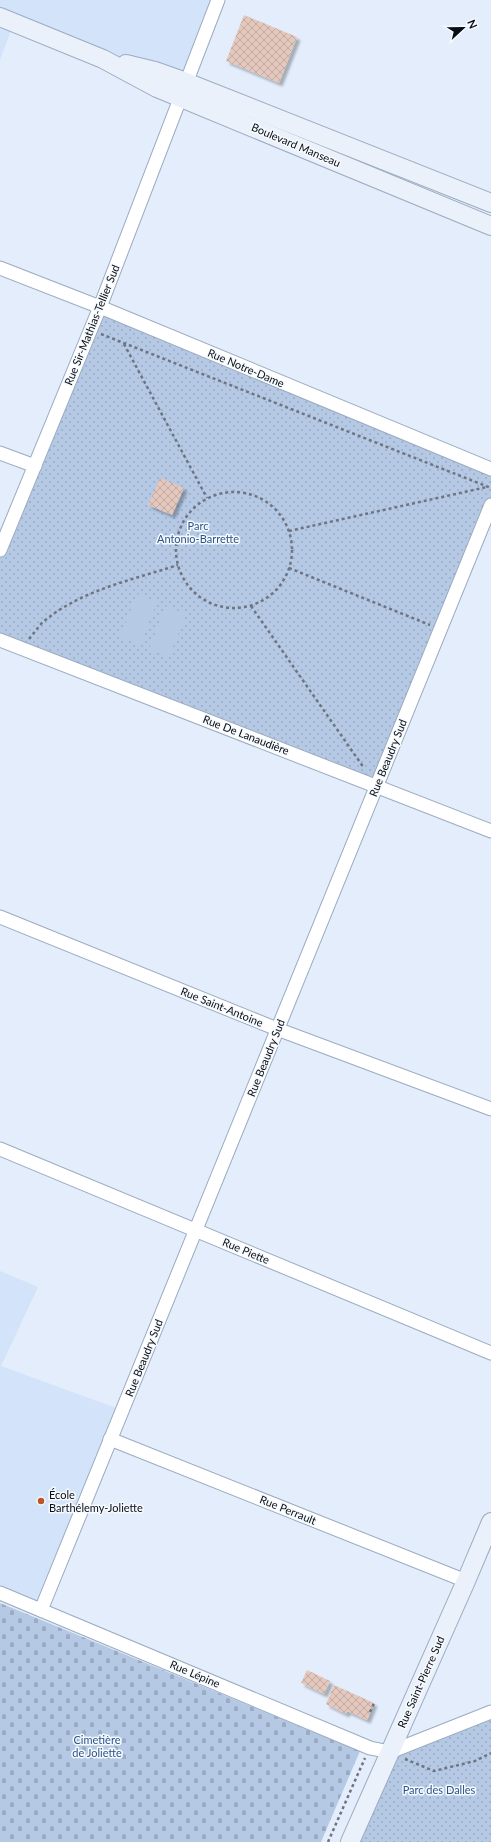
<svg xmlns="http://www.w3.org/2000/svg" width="491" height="1842" font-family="Lato,sans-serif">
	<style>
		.built { fill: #d2e3fa }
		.grass { fill: url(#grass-dots) }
		.cemetery { fill: url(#cemetery-stones) }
		.garden { fill: #b5c9e5 }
		.building { fill: url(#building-cross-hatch); filter: url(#shadow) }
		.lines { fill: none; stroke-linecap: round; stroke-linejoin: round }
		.street-casing { stroke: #9babc1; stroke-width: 15 }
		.secondary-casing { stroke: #9babc1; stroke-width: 20 }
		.path { stroke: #6e7580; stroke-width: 2.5; stroke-dasharray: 3 3; stroke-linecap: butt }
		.street { stroke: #fff; stroke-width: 13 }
		.secondary { stroke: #ebf1fa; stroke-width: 18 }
		.poi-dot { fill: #bc5627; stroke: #f6fafe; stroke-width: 1.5 }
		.labels { text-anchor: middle; stroke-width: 3; stroke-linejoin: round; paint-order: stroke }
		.street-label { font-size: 11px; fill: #080d15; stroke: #f6fafe }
		.park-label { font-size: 11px; fill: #2a548c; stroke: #f6fafe }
		.poi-label { font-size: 11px; fill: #080d15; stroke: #f6fafe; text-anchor: start }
	</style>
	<defs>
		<pattern id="grass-dots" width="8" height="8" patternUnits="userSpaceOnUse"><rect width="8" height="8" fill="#b5c9e5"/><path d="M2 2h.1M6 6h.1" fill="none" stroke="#9aabc4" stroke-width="1.8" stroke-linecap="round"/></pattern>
		<pattern id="cemetery-stones" width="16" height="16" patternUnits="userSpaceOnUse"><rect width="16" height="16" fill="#b5c9e5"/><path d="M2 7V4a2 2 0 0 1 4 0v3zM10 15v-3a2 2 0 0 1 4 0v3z" fill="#9aabc4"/></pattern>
		<pattern id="building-cross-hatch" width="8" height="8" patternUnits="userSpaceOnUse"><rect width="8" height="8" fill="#e5c8bd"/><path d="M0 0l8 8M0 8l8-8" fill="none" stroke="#c3aba2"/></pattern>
		<filter id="shadow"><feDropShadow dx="3.5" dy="3.5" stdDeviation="1" flood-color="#0004"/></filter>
	</defs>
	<rect width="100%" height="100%" fill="#e3edfb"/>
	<g class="built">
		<path d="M0 0H216L186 82 14 22 0 60Z"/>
		<path d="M0 1271 38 1287 1 1366 116 1408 41 1610 0 1593Z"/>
	</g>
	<g class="grass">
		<path d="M100 307 491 469V505L376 786 0 640V550Z"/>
		<path d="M491 1712V1842H350L390 1752Z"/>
	</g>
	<path class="cemetery" d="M0 1603 360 1751 321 1842H0Z"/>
	<g class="garden">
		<path d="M137 594 157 602 140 645 120 637Z"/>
		<path d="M166 606 186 614 169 657 149 649Z"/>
	</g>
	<g class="building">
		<path d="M244 15 297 37 279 83 226 61Z"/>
		<path d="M160 478 184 488 172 515 148 505Z"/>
		<path d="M307 1670 330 1681 324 1694 301 1683Z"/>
		<path d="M334 1685 374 1703 367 1720 347 1711 346 1714 326 1704Z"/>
	</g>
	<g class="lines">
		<defs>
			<g id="street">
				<path d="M0 268 100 307 491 469"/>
				<path d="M0 453 35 466"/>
				<path d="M0 550 100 307 218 0"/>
				<path d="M0 640 491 831"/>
				<path d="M0 917 277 1029 491 1109"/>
				<path d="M0 1149 491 1353"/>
				<path d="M110 1439 466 1581"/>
				<path d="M0 1593 370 1748 390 1752 491 1712"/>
				<path d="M41 1610 491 505"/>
			</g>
			<g id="secondary">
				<path d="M0 17 103 59 157 88 491 226"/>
				<path d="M126 64 155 71 186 82 491 203"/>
				<path d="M350 1842 466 1581 491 1522"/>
			</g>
		</defs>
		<use href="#street" class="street-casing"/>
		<use href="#secondary" class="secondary-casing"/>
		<g class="path">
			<path d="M101 334 491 488"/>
			<path d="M124 344 207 498"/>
			<circle cx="234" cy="550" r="58"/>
			<path d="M289 531 487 487"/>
			<path d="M289 568 430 625"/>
			<path d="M251 606 364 768"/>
			<path d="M29 639C34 633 38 627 43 622 81 590 132 580 178 565"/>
			<path d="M370 1712 375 1701"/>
			<path d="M405 1759 434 1771 475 1761 491 1753"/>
			<path d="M328 1842 365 1758"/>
		</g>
		<use href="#street" class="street"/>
		<use href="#secondary" class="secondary"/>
	</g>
	<circle class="poi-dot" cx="41" cy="1501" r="4"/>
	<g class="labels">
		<g class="street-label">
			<text transform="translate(296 145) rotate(23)" y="4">Boulevard Manseau</text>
			<text transform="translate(92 325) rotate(-68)" y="4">Rue Sir-Mathias-Tellier Sud</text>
			<text transform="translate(246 368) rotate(23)" y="4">Rue Notre-Dame</text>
			<text transform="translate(246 735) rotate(21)" y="4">Rue De Lanaudière</text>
			<text transform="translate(388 758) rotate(-68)" y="4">Rue Beaudry Sud</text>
			<text transform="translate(222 1007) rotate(22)" y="4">Rue Saint-Antoine</text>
			<text transform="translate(266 1058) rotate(-68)" y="4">Rue Beaudry Sud</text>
			<text transform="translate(246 1251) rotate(23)" y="4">Rue Piette</text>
			<text transform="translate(144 1358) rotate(-68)" y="4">Rue Beaudry Sud</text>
			<text transform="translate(288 1510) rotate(22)" y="4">Rue Perrault</text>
			<text transform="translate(195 1674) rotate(23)" y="4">Rue Lépine</text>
			<text transform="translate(421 1682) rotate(-66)" y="4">Rue Saint-Pierre Sud</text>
		</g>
		<g class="park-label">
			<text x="198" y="530">Parc<tspan x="198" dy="13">Antonio-Barrette</tspan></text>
			<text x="97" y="1744">Cimetière<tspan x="97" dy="13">de Joliette</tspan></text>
			<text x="439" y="1794">Parc des Dalles</text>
		</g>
		<g class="poi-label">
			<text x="49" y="1499">École<tspan x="49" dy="13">Barthélemy-Joliette</tspan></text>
		</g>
	</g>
	<g transform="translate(463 28) rotate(68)" stroke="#f6fafe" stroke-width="3" paint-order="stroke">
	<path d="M0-3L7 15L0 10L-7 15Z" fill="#080d15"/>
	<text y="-6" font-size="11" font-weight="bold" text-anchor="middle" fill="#080d15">N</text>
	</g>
</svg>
